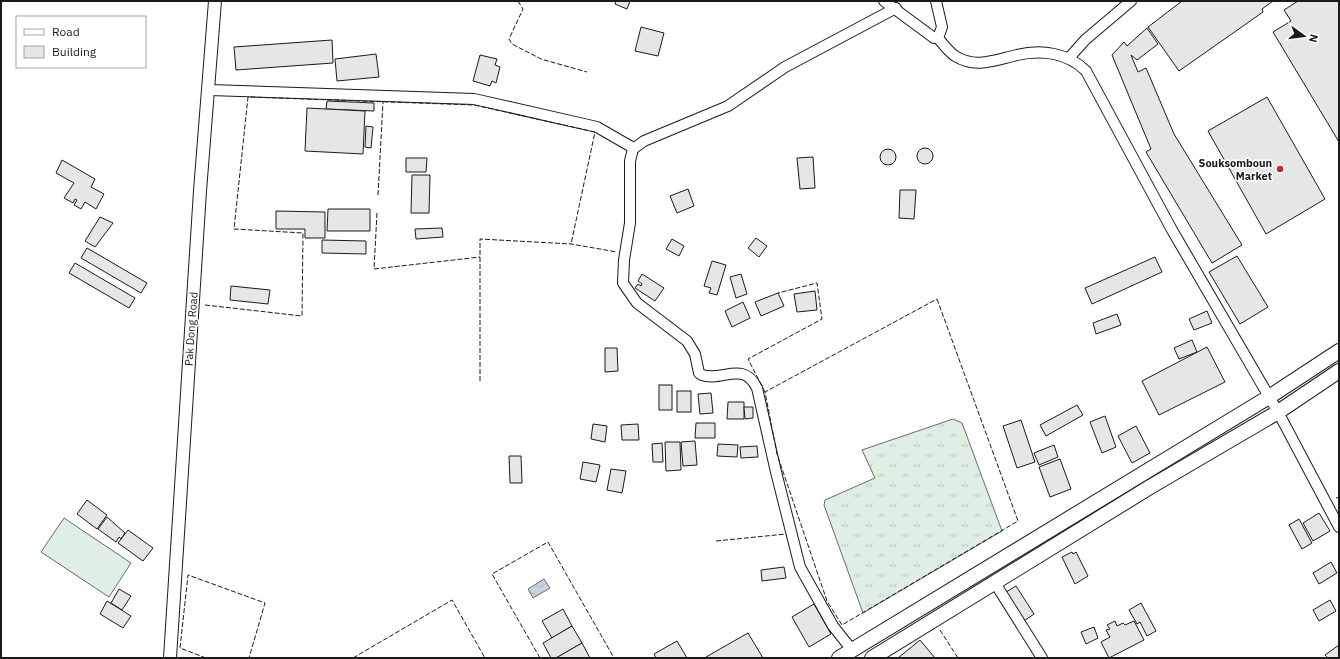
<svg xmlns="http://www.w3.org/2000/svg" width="1340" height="659" font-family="'IBM Plex Sans',sans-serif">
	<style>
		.grass { fill: url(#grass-tufts); stroke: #6a6a6a }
		.pitch { fill: #e0efe3; stroke: #6a6a6a }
		.water { fill: url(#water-waves); stroke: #6a6a6a }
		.building { fill: #e6e6e6; stroke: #1a1a1a }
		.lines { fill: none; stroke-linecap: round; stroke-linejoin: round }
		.minor-casing { stroke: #1a1a1a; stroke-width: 12 }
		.tertiary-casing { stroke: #1a1a1a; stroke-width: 14 }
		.secondary-casing { stroke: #1a1a1a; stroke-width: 16 }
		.minor { stroke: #fff; stroke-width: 10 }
		.tertiary { stroke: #fff; stroke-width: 12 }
		.secondary { stroke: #fff; stroke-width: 14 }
		.fence { stroke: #1a1a1a; stroke-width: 1; stroke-dasharray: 5 2; stroke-linecap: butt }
		.poi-dot { fill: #c62828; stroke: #fff; stroke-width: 1.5 }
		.labels { text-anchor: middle; stroke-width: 3; stroke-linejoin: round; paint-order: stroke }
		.poi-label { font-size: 11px; font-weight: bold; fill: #1a1a1a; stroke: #fff; text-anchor: end }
		.street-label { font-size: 11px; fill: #1a1a1a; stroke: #fff }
	</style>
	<defs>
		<pattern id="grass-tufts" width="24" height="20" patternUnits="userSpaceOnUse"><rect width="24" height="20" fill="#e0efe3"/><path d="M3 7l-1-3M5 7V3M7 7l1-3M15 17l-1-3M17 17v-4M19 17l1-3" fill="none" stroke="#c0ccc2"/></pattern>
		<pattern id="water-waves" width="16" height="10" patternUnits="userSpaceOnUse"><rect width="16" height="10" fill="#c6d2dc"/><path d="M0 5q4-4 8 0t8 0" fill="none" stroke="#aab4bc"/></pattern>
	</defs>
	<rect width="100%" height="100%" fill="#fff"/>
	<path class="grass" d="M953 419 962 423 1002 531 863 613 824 505 825 500 875 478 862 450Z"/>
	<path class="pitch" d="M64 518 131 563 109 597 41 552Z"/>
	<path class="water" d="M544 579 550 588 533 598 528 589Z"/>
	<g class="building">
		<path d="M616 1H630L627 9 615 4Z"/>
		<path d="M1182 1H1273L1262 9 1263 12 1179 71 1148 27Z"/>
		<path d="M1298 1H1339V142L1273 32 1291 21 1284 10Z"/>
		<path d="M641 27 664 33 658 56 635 51Z"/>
		<path d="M1147 28 1158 44 1137 60 1131 55 1138 72 1146 68 1174 134 1242 245 1212 263 1146 152 1151 149 1112 55 1124 42 1127 46Z"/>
		<path d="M332 40 333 63 236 70 234 47Z"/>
		<path d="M376 54 379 77 337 81 335 59Z"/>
		<path d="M480 55 497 59 495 65 500 67 496 83 492 81 490 86 473 81Z"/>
		<path d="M1267 97 1325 199 1266 234 1208 131Z"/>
		<path d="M327 101 374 103V111L326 109Z"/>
		<path d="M307 108 365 111 363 154 305 151Z"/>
		<path d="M366 126 373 127 371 148 365 147Z"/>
		<circle cx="925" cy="156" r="8"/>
		<circle cx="888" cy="157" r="8"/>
		<path d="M813 157 815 188 800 189 797 158Z"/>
		<path d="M406 158H427L426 172H406Z"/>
		<path d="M62 160 95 179 91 187 104 194 96 209 85 202 81 209 74 205 77 200 75 199 73 203 64 198 74 183 56 173Z"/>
		<path d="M412 175H430L429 213H411Z"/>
		<path d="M688 189 694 206 677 213 670 196Z"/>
		<path d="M900 190H916L914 219 899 218Z"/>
		<path d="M328 209H370V231H327Z"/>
		<path d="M276 211 325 212V238H305V229H276Z"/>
		<path d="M100 217 113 223 95 247 85 241Z"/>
		<path d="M442 228 443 237 416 239 415 229Z"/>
		<path d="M756 238 767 246 759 257 748 248Z"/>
		<path d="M672 239 684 246 679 256 666 249Z"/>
		<path d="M322 240 366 241V254L322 253Z"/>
		<path d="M87 248 147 283 141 293 81 258Z"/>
		<path d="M1237 256 1268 307 1240 324 1209 272Z"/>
		<path d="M1155 257 1162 272 1092 304 1085 288Z"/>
		<path d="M712 261 726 265 717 295 709 293 711 288 704 286Z"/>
		<path d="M75 263 135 298 129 308 69 273Z"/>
		<path d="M642 274 664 288 655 301 635 288 638 284 641 286 642 284 638 281Z"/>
		<path d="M741 274 747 294 736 298 730 277Z"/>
		<path d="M231 286 270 290 268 304 230 300Z"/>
		<path d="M815 291 817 310 797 312 794 294Z"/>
		<path d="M778 293 784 306 761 316 755 302Z"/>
		<path d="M743 302 750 318 732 327 725 311Z"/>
		<path d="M1207 311 1212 323 1194 330 1189 319Z"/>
		<path d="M1117 314 1121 325 1096 334 1093 323Z"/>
		<path d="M1192 340 1197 352 1179 359 1174 348Z"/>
		<path d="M1207 347 1225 382 1159 415 1142 381Z"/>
		<path d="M605 348H617L618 371 605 372Z"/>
		<rect x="659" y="385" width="13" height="25"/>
		<rect x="677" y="391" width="14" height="21"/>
		<path d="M711 393 713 413 700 414 698 394Z"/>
		<path d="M728 402H744V419H727Z"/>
		<path d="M1077 405 1083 415 1046 436 1040 425Z"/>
		<path d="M744 407H753V418L745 419Z"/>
		<path d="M1105 416 1116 447 1102 453 1090 422Z"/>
		<path d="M1021 420 1035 462 1017 468 1003 426Z"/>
		<path d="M696 423H715V438H695Z"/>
		<path d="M593 424 607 426 605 442 591 439Z"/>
		<path d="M638 424 639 440H622L621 425Z"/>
		<path d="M1136 426 1150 453 1132 463 1118 436Z"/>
		<path d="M695 441 697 465 683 466 681 442Z"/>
		<path d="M665 442H680L681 470 666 471Z"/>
		<path d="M662 443 663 462H653L652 444Z"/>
		<path d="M718 444 738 445 737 457 717 456Z"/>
		<path d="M1054 445 1058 457 1039 465 1034 453Z"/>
		<path d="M757 446 758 457 741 458 740 447Z"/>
		<path d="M509 456H521L522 483H510Z"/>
		<path d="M1060 459 1071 489 1050 497 1039 467Z"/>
		<path d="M583 462 600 465 596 482 580 479Z"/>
		<path d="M611 469 626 471 622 493 607 490Z"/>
		<path d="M87 500 107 515 97 529 77 514Z"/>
		<path d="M1319 513 1330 531 1313 541 1303 523Z"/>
		<path d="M107 517 125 533 121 539 119 537 116 542 98 529Z"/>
		<path d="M1299 519 1312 543 1302 549 1289 525Z"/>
		<path d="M128 530 153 548 143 561 118 543Z"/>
		<path d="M1072 552 1073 554 1076 552 1088 576 1075 584 1062 557Z"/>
		<path d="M1331 562 1337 573 1319 584 1313 573Z"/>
		<path d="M784 567 786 578 762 581 761 570Z"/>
		<path d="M1016 586 1034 614 1024 621 1006 592Z"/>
		<path d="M119 589 131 596 122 610 111 603Z"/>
		<path d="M1330 600 1336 611 1319 621 1313 610Z"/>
		<path d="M107 601 131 616 123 628 100 614Z"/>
		<path d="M1141 603 1156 631 1147 636 1140 622 1137 624 1129 610Z"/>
		<path d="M814 604 831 634 809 647 792 617Z"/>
		<path d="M563 609 572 626 552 638 542 621Z"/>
		<path d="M1115 621 1117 626 1123 623 1125 625 1134 621 1144 640 1109 658 1101 642 1110 637 1106 630 1110 629 1107 625Z"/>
		<path d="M572 626 582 643 556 658H551L543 643Z"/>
		<path d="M1094 627 1098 638 1086 644 1081 632Z"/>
		<path d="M748 633 763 658H707L706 657Z"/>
		<path d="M920 640 935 658H898Z"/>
		<path d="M677 641 687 658H656L654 654Z"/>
		<path d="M582 643 590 658H556Z"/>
		<path d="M1339 645V658H1328L1325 655Z"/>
	</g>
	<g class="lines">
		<defs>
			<g id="minor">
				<path d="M884 1 934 38H938"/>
				<path d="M936 1 942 27 938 38C943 44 948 51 955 56 976 69 995 60 1017 55 1042 49 1068 53 1086 71L1172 230 1278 412 1339 527"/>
				<path d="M1069 58 1085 40 1131 1"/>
				<path d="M209 90 474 99 597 127 630 146 633 149 630 161V223L624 260 623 283 637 303 687 341 695 354 699 373 702 375C722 382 743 360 757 388L776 472 800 567 833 626 852 650"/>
				<path d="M633 149 644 141 728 106 785 67 896 8"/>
				<path d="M995 583 1042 658"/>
			</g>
			<path id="tertiary" d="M170 658 200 191 215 1"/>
			<g id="secondary">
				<path d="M839 658 1269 397 1339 351"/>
				<path d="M872 658 1150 487 1278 412 1339 371"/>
			</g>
		</defs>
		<use href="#minor" class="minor-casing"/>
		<use href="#tertiary" class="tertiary-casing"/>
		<use href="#secondary" class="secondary-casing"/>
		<use href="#minor" class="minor"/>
		<use href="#tertiary" class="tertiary"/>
		<use href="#secondary" class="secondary"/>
		<g class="fence">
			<path d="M518 1 523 9 509 39 512 44 541 59 587 72"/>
			<path d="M378 195 383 102"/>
			<path d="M377 213 374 269 480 257"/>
			<path d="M937 299 1018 521 842 625 827 601 777 454 765 392Z"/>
			<path d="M205 305 302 316 303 233 234 229 248 97 474 105 595 132 571 244"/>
			<path d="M480 381V239L571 244 617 252"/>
			<path d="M1338 387 1339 388"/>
			<path d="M765 392 748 359 822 319 817 283 778 293"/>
			<path d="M1336 498 1339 497"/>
			<path d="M716 541 786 534"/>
			<path d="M940 630 958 658"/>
			<path d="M206 658 180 648 188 575 265 603 249 658"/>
			<path d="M353 658 452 600 485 658"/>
			<path d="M540 658 492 574 548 542 614 658"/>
		</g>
	</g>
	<circle class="poi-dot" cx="1280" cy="169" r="4"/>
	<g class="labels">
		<g class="poi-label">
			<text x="1272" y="167">Souksomboun<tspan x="1272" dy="13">Market</tspan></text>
		</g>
		<g class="street-label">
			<text transform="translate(191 329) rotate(-86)" y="4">Pak Dong Road</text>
		</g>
	</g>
	<rect width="1340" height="659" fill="none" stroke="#1a1a1a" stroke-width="4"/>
	<rect x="16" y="16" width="130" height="52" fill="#ffffff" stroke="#a3a3a3"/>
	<rect x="24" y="29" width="20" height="6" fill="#ffffff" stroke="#a3a3a3"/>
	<text x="52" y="36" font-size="12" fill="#1a1a1a">Road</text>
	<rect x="24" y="46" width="20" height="12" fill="#e6e6e6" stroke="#a3a3a3"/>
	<text x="52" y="56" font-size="12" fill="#1a1a1a">Building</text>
	<g transform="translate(1304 36) rotate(104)" stroke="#ffffff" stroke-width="3" paint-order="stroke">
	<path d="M0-3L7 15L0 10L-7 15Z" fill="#1a1a1a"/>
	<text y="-6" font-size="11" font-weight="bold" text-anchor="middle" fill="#1a1a1a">N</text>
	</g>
</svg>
